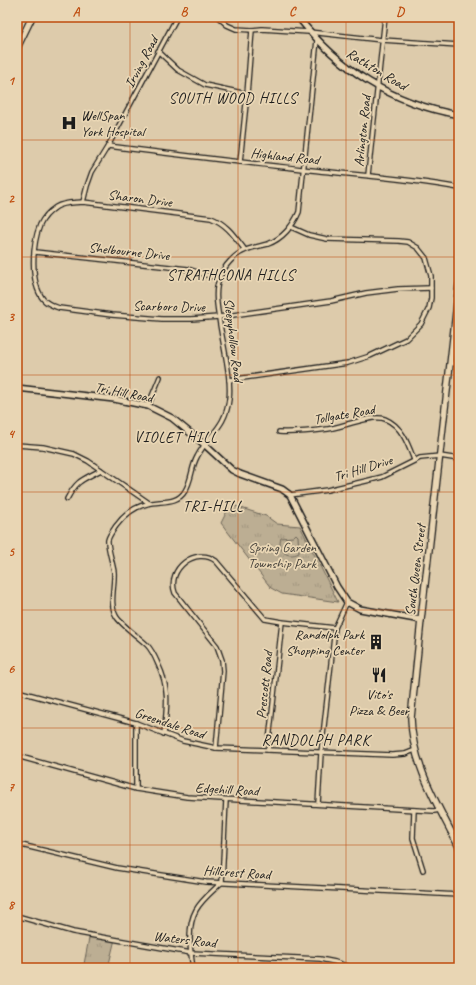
<svg xmlns="http://www.w3.org/2000/svg" width="476" height="985" font-family="Caveat,sans-serif">
	<style>
		.grass { fill: url(#grass-tufts); stroke: #6c6558 }
		.garden { fill: #bcae93; stroke: #6c6558 }
		.lines { fill: none; stroke-linecap: round; stroke-linejoin: round }
		.street-casing { stroke: #1c1c1c; stroke-width: 6 }
		.secondary-casing { stroke: #1c1c1c; stroke-width: 8 }
		.primary-casing { stroke: #1c1c1c; stroke-width: 8 }
		.street { stroke: #e9d6b4; stroke-width: 3.5 }
		.secondary { stroke: #e9d6b4; stroke-width: 5 }
		.primary { stroke: #e9d6b4; stroke-width: 5.5 }
		.grid { fill: none; stroke: #bf4d0f; stroke-width: 1; stroke-opacity: 0.55 }
		.labels { text-anchor: middle; stroke-width: 3.5; stroke-linejoin: round; paint-order: stroke }
		.street-label { font-size: 14px; fill: #1c1c1c; stroke: #e9d6b4 }
		.poi-label { font-size: 14px; fill: #1c1c1c; stroke: #e9d6b4; text-anchor: start }
		.park-label { font-size: 14px; fill: #44403a; stroke: #e9d6b4 }
		.neighbourhood-label { font-size: 15px; letter-spacing: 1px; fill: #1c1c1c; stroke: #e9d6b4 }
		.neatline { fill: none; stroke: #bf4d0f; stroke-width: 1.5 }
		.grid-label { font-size: 13px; text-anchor: middle; font-weight: bold; fill: #bf4d0f }
	</style>
	<defs>
		<pattern id="grass-tufts" width="24" height="20" patternUnits="userSpaceOnUse"><rect width="24" height="20" fill="#bcae93"/><path d="M3 7l-1-3M5 7V3M7 7l1-3M15 17l-1-3M17 17v-4M19 17l1-3" fill="none" stroke="#a1957e"/></pattern>
	</defs>
	<rect width="100%" height="100%" fill="#ddcbab"/>
	<filter id="ink" filterUnits="userSpaceOnUse"><feTurbulence type="fractalNoise" baseFrequency=".025" numOctaves="2"/><feDisplacementMap in="SourceGraphic" scale="8" xChannelSelector="R" yChannelSelector="G"/><feConvolveMatrix kernelMatrix="1 2 1 2 8 2 1 2 1" color-interpolation-filters="sRGB"/></filter>
	<g filter="url(#ink)">
		<g class="grass">
			<path d="M235 506 266 516 277 524 300 526 338 602 282 594 271 588 221 523 227 511Z"/>
			<path d="M90 933 115 939 108 968H98L84 964Z"/>
		</g>
		<path class="garden" d="M296 534 298 536 299 553C287 559 277 551 281 538L293 537Z"/>
		<g class="lines">
			<defs>
				<g id="street">
					<path d="M218 17 227 25 236 29 252 30 262 29 309 32 382 40 459 45"/>
					<path d="M158 51 178 70 205 85 247 94"/>
					<path d="M108 146C172 154 237 162 302 169 354 175 407 178 459 188"/>
					<path d="M240 162 247 94 252 30"/>
					<path d="M368 175 385 17"/>
					<path d="M83 202 87 186 92 172 108 146 177 17"/>
					<path d="M245 250C235 237 227 224 211 218L83 202C74 203 64 202 56 207 50 211 43 218 40 225 32 245 30 282 43 299 47 304 53 306 59 308L112 315 162 319H191L219 317 331 301 366 293 398 289 431 288"/>
					<path d="M35 252 188 269 219 279"/>
					<path d="M451 363 459 365"/>
					<path d="M229 380 348 363 370 356 406 339 421 324 429 308 431 298V276L426 258 418 248 408 242 399 241 327 239 309 235 291 227"/>
					<path d="M148 406 160 377"/>
					<path d="M279 432C295 433 312 431 328 429 342 427 373 414 385 419 402 426 408 444 414 460"/>
					<path d="M17 445 43 447 74 454 88 461 149 503"/>
					<path d="M290 495 327 490 366 481 382 477 420 458 440 456 459 459"/>
					<path d="M67 499C77 480 82 480 101 470"/>
					<path d="M17 691 136 723 183 741 216 748 392 755 405 754 415 750"/>
					<path d="M164 734C167 707 170 689 158 664 155 657 152 650 147 645 139 637 121 625 116 616 109 604 115 585 114 572 113 564 107 546 108 540 109 535 114 529 116 526 124 515 134 507 147 504 160 500 177 505 185 491 192 480 191 468 197 457 208 435 226 427 229 399 232 377 222 341 219 318 217 305 214 290 220 277 224 266 235 254 246 250 253 247 261 246 268 244 282 239 293 226 299 212L317 40"/>
					<path d="M216 748 223 671 222 660 217 646 175 593C166 569 196 546 216 561L265 619 282 622 335 628"/>
					<path d="M268 750 282 622"/>
					<path d="M17 756 136 789 187 797 434 811 440 810"/>
					<path d="M136 789V723"/>
					<path d="M318 804 321 753 335 628 347 602"/>
					<path d="M414 810 413 838 423 870"/>
					<path d="M17 844 117 868 206 882 459 895"/>
					<path d="M17 916 73 932 191 953 320 959 335 962 352 968"/>
					<path d="M193 968C190 950 187 926 196 910 202 899 213 891 222 882L226 800"/>
				</g>
				<g id="secondary">
					<path d="M298 17C340 70 391 103 459 115"/>
					<path d="M17 388 114 399 148 406 172 418 205 445 232 470 240 474 282 489 290 495 337 587 347 602 360 609 421 620"/>
				</g>
				<g id="primary">
					<path d="M17 48 32 17"/>
					<path d="M459 285 421 620 411 718C412 765 439 807 459 847"/>
				</g>
			</defs>
			<use href="#street" class="street-casing"/>
			<use href="#secondary" class="secondary-casing"/>
			<use href="#primary" class="primary-casing"/>
			<use href="#street" class="street"/>
			<use href="#secondary" class="secondary"/>
			<use href="#primary" class="primary"/>
		</g>
	</g>
	<path class="grid" d="M130 17V968M238 17V968M346 17V968M17 140H459M17 257H459M17 375H459M17 492H459M17 610H459M17 728H459M17 845H459"/>
	<defs>
		<symbol id="hospital-bare" viewBox="-9 -9 18 18"><path d="M-5-5h3v3.5h4V-5h3V5h-3V1.5h-4V5h-3Z" fill="#1c1c1c" stroke="#e9d6b4" stroke-width="2.5" paint-order="stroke"/></symbol>
		<symbol id="building-bare" viewBox="-9 -9 18 18"><path d="M-4-6H4V6H1V3H-1V6H-4ZM-2.5-4.3h1.7v1.8h-1.7ZM.8-4.3h1.7v1.8H.8ZM-2.5-1h1.7V.8h-1.7ZM.8-1h1.7V.8H.8Z" fill="#1c1c1c" stroke="#e9d6b4" stroke-width="2.5" paint-order="stroke"/></symbol>
		<symbol id="restaurant-bare" viewBox="-9 -9 18 18"><path d="M-5-6h1v4h1v-4h1v4h1v-4h1v5L-1.5 .5V6h-2V.5L-5-1ZM5-6V6H3V1.5H1.5Q1.5-4 5-6Z" fill="#1c1c1c" stroke="#e9d6b4" stroke-width="2.5" paint-order="stroke"/></symbol>
	</defs>
	<g fill-rule="evenodd">
		<use href="#hospital-bare" x="58" y="112" width="22" height="22"/>
		<use href="#building-bare" x="365" y="631" width="22" height="22"/>
		<use href="#restaurant-bare" x="368" y="664" width="22" height="22"/>
	</g>
	<g class="labels">
		<g class="street-label">
			<text transform="translate(141 62) rotate(-62)" y="5">Irving Road</text>
			<text transform="translate(377 69) rotate(31)" y="5">Rathton Road</text>
			<text transform="translate(362 131) rotate(-84)" y="5">Arlington Road</text>
			<text transform="translate(285 156) rotate(6)" y="5">Highland Road</text>
			<text transform="translate(140 198) rotate(7)" y="5">Sharon Drive</text>
			<text transform="translate(129 251) rotate(6)" y="5">Shelbourne Drive</text>
			<text transform="translate(169 306) rotate(1)" y="5">Scarboro Drive</text>
			<text transform="translate(234 340) rotate(83)" y="5">Sleepyhollow Road</text>
			<text transform="translate(124 392) rotate(11)" y="5">Tri Hill Road</text>
			<text transform="translate(344 414) rotate(-10)" y="5">Tollgate Road</text>
			<text transform="translate(363 468) rotate(-17)" y="5">Tri Hill Drive</text>
			<text transform="translate(415 570) rotate(-83)" y="5">South Queen Street</text>
			<text transform="translate(264 685) rotate(-84)" y="5">Prescott Road</text>
			<text transform="translate(170 723) rotate(18)" y="5">Greendale Road</text>
			<text transform="translate(227 789) rotate(3)" y="5">Edgehill Road</text>
			<text transform="translate(237 872) rotate(4)" y="5">Hillcrest Road</text>
			<text transform="translate(185 939) rotate(7)" y="5">Waters Road</text>
		</g>
		<g class="poi-label">
			<text x="81" y="120">WellSpan<tspan x="81" dy="16">York Hospital</tspan></text>
			<text x="364" y="639" text-anchor="end">Randolph Park<tspan x="364" dy="16">Shopping Center</tspan></text>
			<text x="379" y="699" text-anchor="middle">Vito's<tspan x="379" dy="16">Pizza &amp; Beer</tspan></text>
		</g>
		<g class="park-label">
			<text x="282" y="552">Spring Garden<tspan x="282" dy="16">Township Park</tspan></text>
		</g>
		<g class="neighbourhood-label">
			<text x="233" y="103">SOUTH WOOD HILLS</text>
			<text x="231" y="280">STRATHCONA HILLS</text>
			<text x="176" y="442">VIOLET HILL</text>
			<text x="213" y="511">TRI-HILL</text>
			<text x="316" y="745">RANDOLPH PARK</text>
		</g>
	</g>
	<rect width="476" height="985" fill="none" stroke="#e9d6b4" stroke-width="44"/>
	<rect x="22" y="22" width="432" height="941" class="neatline"/>
	<g class="grid-label">
		<text x="76" y="16">A</text>
		<text x="184" y="16">B</text>
		<text x="292" y="16">C</text>
		<text x="400" y="16">D</text>
		<text x="11" y="85">1</text>
		<text x="11" y="203">2</text>
		<text x="11" y="321">3</text>
		<text x="11" y="438">4</text>
		<text x="11" y="556">5</text>
		<text x="11" y="673">6</text>
		<text x="11" y="791">7</text>
		<text x="11" y="909">8</text>
	</g>
</svg>
